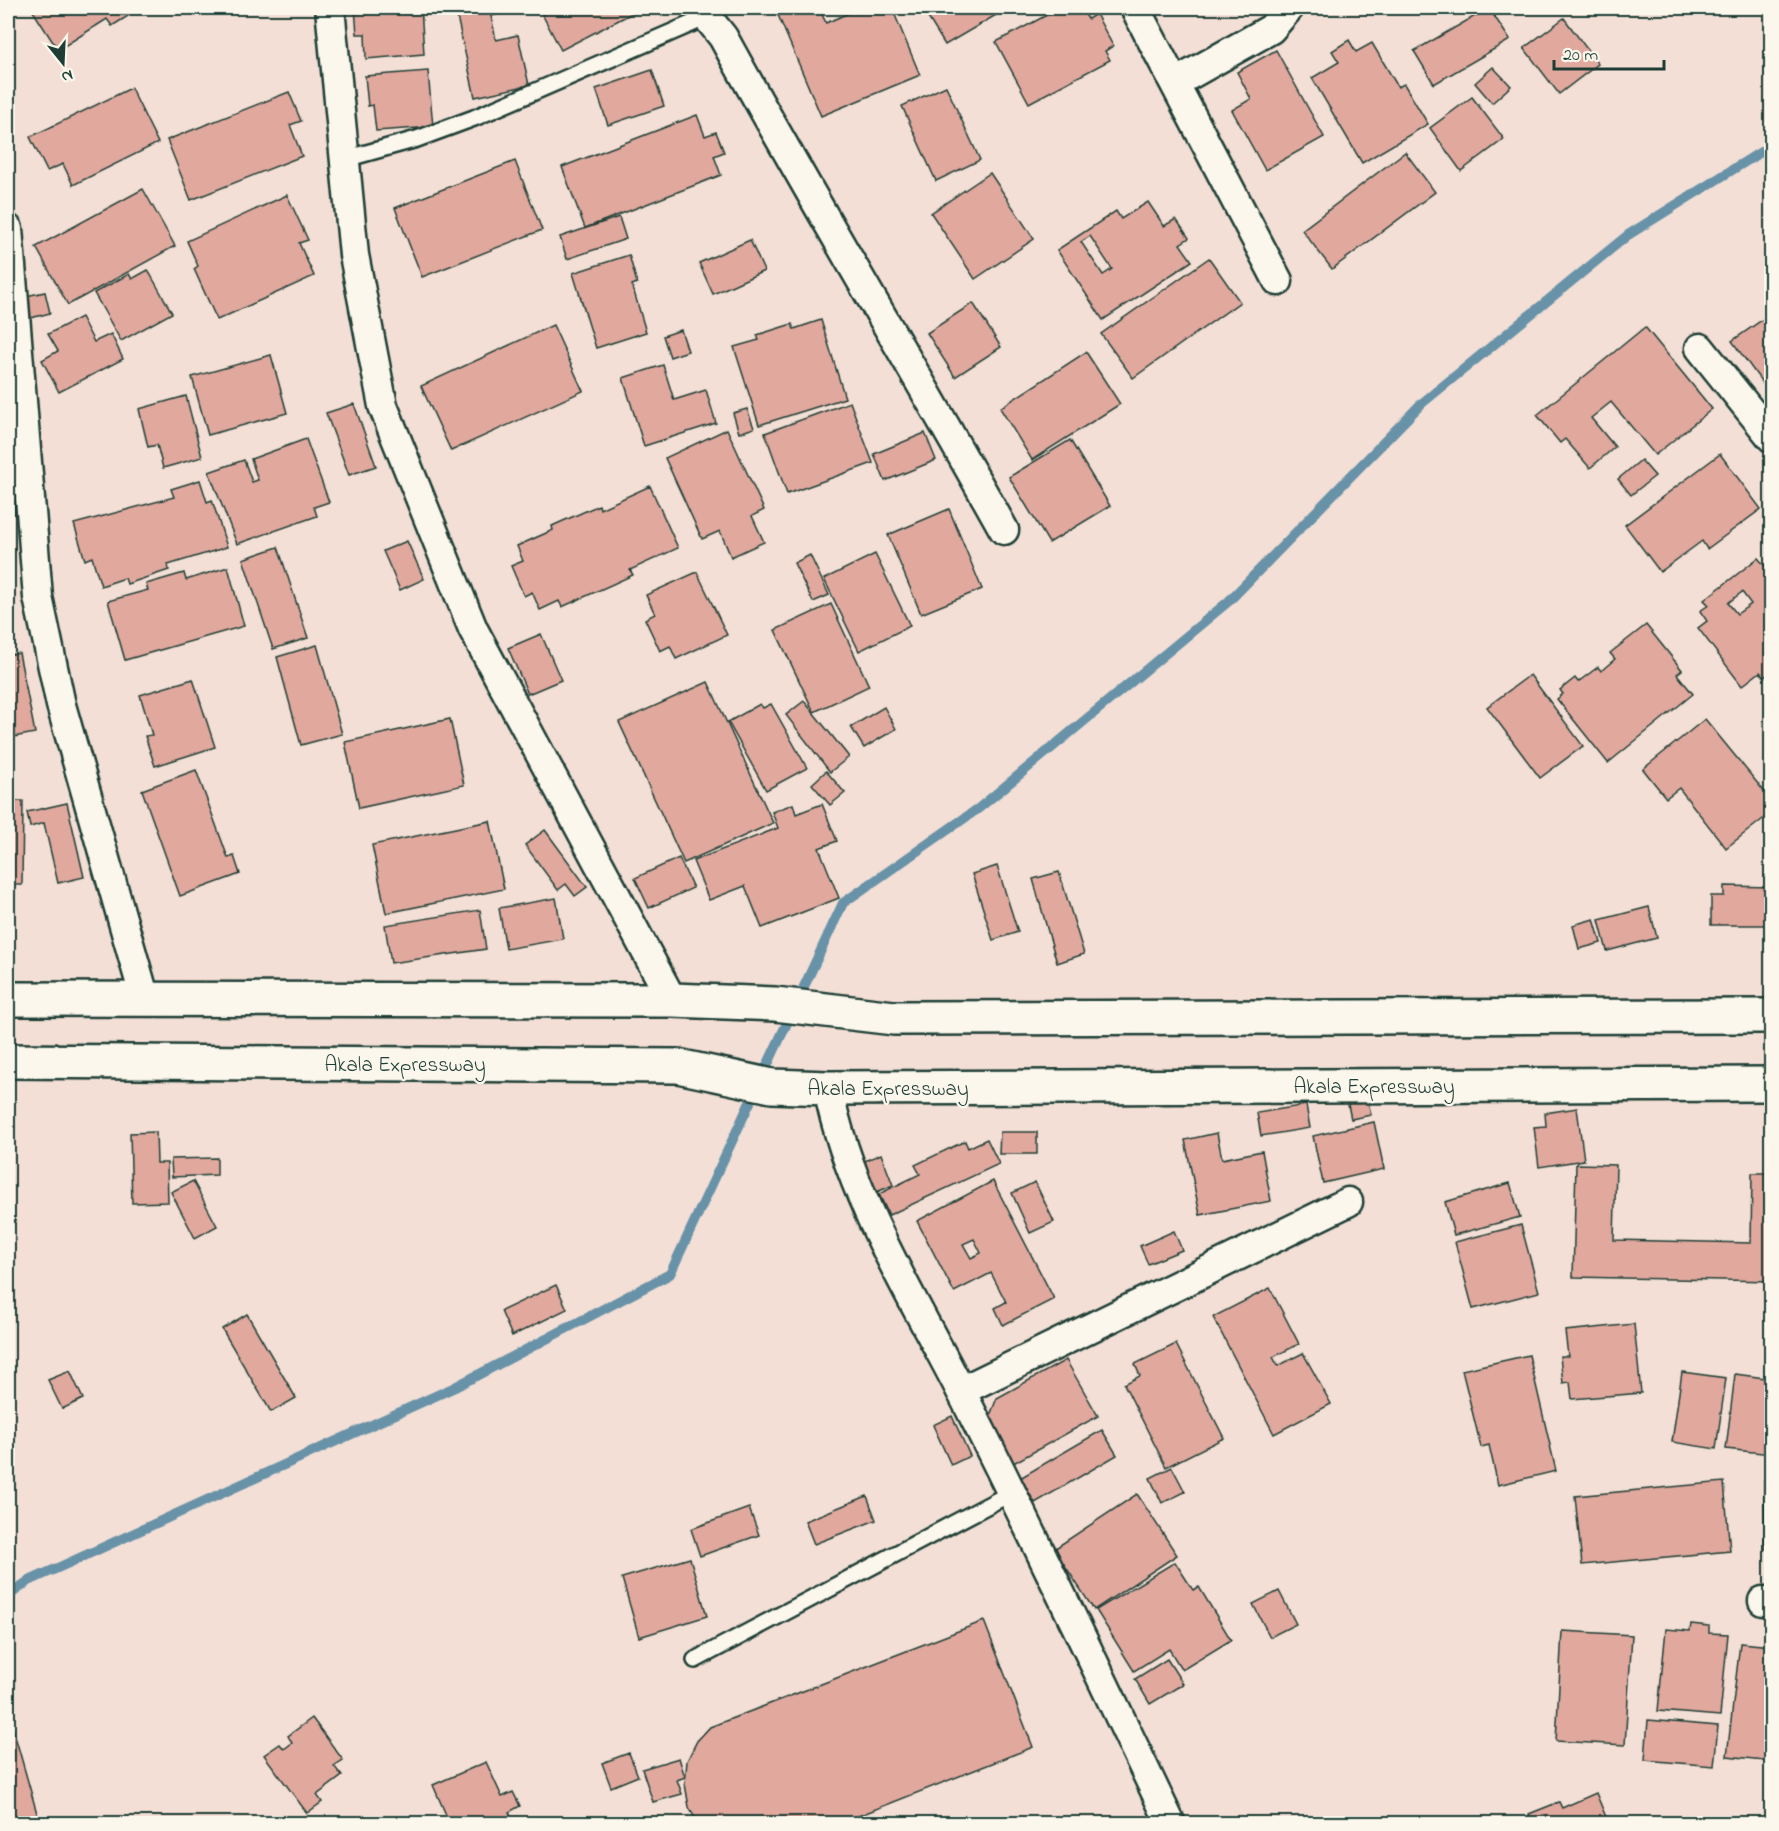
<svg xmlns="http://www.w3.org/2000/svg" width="1779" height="1831" font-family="'Indie Flower',sans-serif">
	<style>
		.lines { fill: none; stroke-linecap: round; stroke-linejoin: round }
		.stream { stroke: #6892a8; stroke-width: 10 }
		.building { fill: #e1a89e; stroke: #1f3d34; stroke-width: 1.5; fill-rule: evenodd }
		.service-casing { stroke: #1f3d34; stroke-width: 20 }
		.minor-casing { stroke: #1f3d34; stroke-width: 33 }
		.primary-casing { stroke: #1f3d34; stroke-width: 38 }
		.service { stroke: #fbf7ec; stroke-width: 15 }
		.minor { stroke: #fbf7ec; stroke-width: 28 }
		.primary { stroke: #fbf7ec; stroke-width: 33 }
		.labels { text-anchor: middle; stroke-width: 4.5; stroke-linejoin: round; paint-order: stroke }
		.street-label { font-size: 21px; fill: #1f3d34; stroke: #fbf7ec }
	</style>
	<rect width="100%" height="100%" fill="#f3dfd5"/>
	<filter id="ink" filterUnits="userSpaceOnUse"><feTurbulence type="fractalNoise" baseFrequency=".0167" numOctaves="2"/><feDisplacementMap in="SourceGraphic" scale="12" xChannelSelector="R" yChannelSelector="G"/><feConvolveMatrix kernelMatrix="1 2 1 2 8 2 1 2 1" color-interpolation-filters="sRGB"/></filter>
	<g filter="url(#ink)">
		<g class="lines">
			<path class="stream" d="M8 1596 29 1581 455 1387 670 1274 843 903 979 808 1229 601 1421 404 1628 235 1772 145"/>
		</g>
		<g class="building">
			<path d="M31 8H141L112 26 107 19 58 50Z"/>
			<path d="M355 8H421L424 54 366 59 365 34H357Z"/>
			<path d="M455 8H512L513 11 491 16 496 40 518 35 529 85 475 97Z"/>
			<path d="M551 8H642L561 50 542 14Z"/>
			<path d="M775 8H819L826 23 849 13 846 8H892L920 75 821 116Z"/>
			<path d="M922 8H1008L945 45Z"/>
			<path d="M1060 8H1081L1088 19 1096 14 1113 46 1105 51 1110 60 1029 103 996 42Z"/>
			<path d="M1489 8 1510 40 1434 84 1414 51Z"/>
			<path d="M1564 18 1598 64 1559 94 1524 48Z"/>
			<path d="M1349 40 1356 52 1372 43 1398 87 1404 84 1428 124 1362 163 1312 78 1339 62 1332 51Z"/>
			<path d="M1276 50 1324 137 1265 170 1232 110 1251 99 1237 72Z"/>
			<path d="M1493 67 1511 86 1492 103 1475 83Z"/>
			<path d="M652 70 664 106 608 125 596 89Z"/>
			<path d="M428 71 433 127 376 131 373 105 368 106 365 76Z"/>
			<path d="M946 86 980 160 936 181 902 106Z"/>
			<path d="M131 88 158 143 73 185 63 164 47 171 30 137Z"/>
			<path d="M289 92 301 121 290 125 302 156 191 200 167 140Z"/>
			<path d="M1472 97 1504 139 1461 171 1430 128Z"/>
			<path d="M697 115 705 136 716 132 724 152 714 156 721 175 585 228 562 167Z"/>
			<path d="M1405 152 1435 192 1332 269 1302 230Z"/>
			<path d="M515 161 542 230 422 277 395 208Z"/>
			<path d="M990 173 1034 239 975 279 931 213Z"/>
			<path d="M143 189 175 246 68 305 36 247Z"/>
			<path d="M287 195 308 240 299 243 314 276 217 320 194 269 198 266 187 241Z"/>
			<path d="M1148 202 1164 226 1176 219 1189 238 1180 244 1192 261 1103 320 1057 250 1116 211 1121 219ZM1090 236 1112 269 1103 275 1081 242Z"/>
			<path d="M619 217 626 239 567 259 560 237Z"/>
			<path d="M750 240 764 271 713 294 699 263Z"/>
			<path d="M629 255 637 283 632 285 646 332 596 348 573 273Z"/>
			<path d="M1209 258 1240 302 1133 378 1101 334Z"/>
			<path d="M148 270 172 313 121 341 94 293 129 274 132 279Z"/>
			<path d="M45 292 50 313 27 319 21 297Z"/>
			<path d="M973 303 1001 347 955 377 927 333Z"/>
			<path d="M1772 313V390L1769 392 1732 341Z"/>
			<path d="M81 317 94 342 111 334 123 359 59 392 42 360 58 351 48 334Z"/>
			<path d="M821 320 845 398 759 425 734 347 759 340 757 335 792 324 794 329Z"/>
			<path d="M553 325 583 391 451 451 421 386Z"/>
			<path d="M1645 327 1712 409 1655 455 1611 402 1591 418 1615 447 1590 468 1565 439 1560 443 1537 415Z"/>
			<path d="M681 330 688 351 670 357 663 336Z"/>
			<path d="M1086 352 1120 404 1032 460 1000 408Z"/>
			<path d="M271 355 287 413 208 435 192 377Z"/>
			<path d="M663 365 674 400 706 390 716 423 644 446 623 378Z"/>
			<path d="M186 396 202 457 163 468 157 445 148 447 139 409Z"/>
			<path d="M850 402 873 463 787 494 765 433Z"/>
			<path d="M354 404 376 466 349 475 326 413Z"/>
			<path d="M747 409 754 428 739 433 733 413Z"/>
			<path d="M727 429 764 510 752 516 764 542 731 557 720 531 702 539 665 458Z"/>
			<path d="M925 433 936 460 885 481 874 454Z"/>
			<path d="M306 439 329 502 314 507 317 516 237 544 209 472 244 460 252 482 258 480 251 459Z"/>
			<path d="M1070 440 1110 506 1049 543 1009 477Z"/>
			<path d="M1720 454 1761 509 1707 549 1702 541 1660 572 1625 525Z"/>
			<path d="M1641 460 1655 476 1631 495 1618 479Z"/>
			<path d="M200 480 207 502 212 500 227 547 168 565 169 570 127 584 125 578 101 586 92 557 85 560 74 524 174 497 171 489Z"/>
			<path d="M650 486 678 548 630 570 633 575 562 607 559 601 540 610 532 592 524 596 511 566 523 561 517 546 553 530 552 526 599 505 600 509Z"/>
			<path d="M949 509 982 589 921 614 888 535Z"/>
			<path d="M407 541 424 579 400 590 383 551Z"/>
			<path d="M278 547 308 638 273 649 243 559Z"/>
			<path d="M875 554 910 626 859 651 824 579Z"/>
			<path d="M810 555 829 595 813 602 794 563Z"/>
			<path d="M1758 558 1772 574V672L1764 677 1760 672 1742 686 1698 628 1707 621 1700 611 1709 605 1704 600ZM1742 592 1751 604 1737 614 1728 603Z"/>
			<path d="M228 567 244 626 125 660 108 601 148 590 146 584 184 573 186 580Z"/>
			<path d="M697 572 727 635 676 659 670 646 660 651 645 619 655 614 646 595Z"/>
			<path d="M831 604 869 686 814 712 775 630Z"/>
			<path d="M1646 625 1682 670 1677 674 1693 694 1608 763 1557 699 1563 694 1560 690 1575 678 1578 682 1598 667 1601 671 1615 659 1610 653Z"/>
			<path d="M541 634 561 680 528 694 508 648Z"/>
			<path d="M317 645 342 734 301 745 277 657Z"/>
			<path d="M19 653 35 733 8 738V655Z"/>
			<path d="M1530 675 1583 746 1540 778 1487 707Z"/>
			<path d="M193 679 215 747 155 766 145 736 152 735 140 695Z"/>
			<path d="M708 682 773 823 684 863 619 722Z"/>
			<path d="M804 701 849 757 830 772 786 715Z"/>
			<path d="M760 704 763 708 771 704 807 768 766 790 728 722Z"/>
			<path d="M884 707 896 729 864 748 851 727Z"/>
			<path d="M450 719 464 785 359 808 345 742Z"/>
			<path d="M1705 719 1772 801V812L1726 848 1679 788 1666 798 1643 769Z"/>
			<path d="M196 770 228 858 234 856 240 874 180 896 142 790Z"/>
			<path d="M826 771 845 793 830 805 812 784Z"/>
			<path d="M8 801H23L22 885H8Z"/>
			<path d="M67 803 84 877 58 883 44 823 30 827 27 812Z"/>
			<path d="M793 804 796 814 822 804 837 841 819 848 839 898 762 928 745 886 709 900 693 861 778 828 772 812Z"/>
			<path d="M490 821 504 889 386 913 372 845Z"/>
			<path d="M545 830 587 887 575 896 566 884 558 890 525 845Z"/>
			<path d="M679 858 693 888 649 908 635 878Z"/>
			<path d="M997 866 1018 932 993 940 972 874Z"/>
			<path d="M1059 872 1084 954 1057 963 1033 879Z"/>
			<path d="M1724 886 1772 887V925H1711V896H1724Z"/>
			<path d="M556 898 563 939 506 949 499 908Z"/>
			<path d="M1649 907 1657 938 1607 951 1599 920Z"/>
			<path d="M480 910 486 949 391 963 385 925Z"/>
			<path d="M1594 919 1601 943 1579 949 1573 925Z"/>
			<path d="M1367 1096 1371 1115 1351 1119 1347 1100Z"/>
			<path d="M1306 1105 1310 1128 1261 1136 1257 1113Z"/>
			<path d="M1577 1108 1584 1160 1539 1167 1534 1127 1546 1126 1545 1113Z"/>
			<path d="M1374 1122 1384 1169 1323 1183 1313 1136Z"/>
			<path d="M156 1132 157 1163H167L168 1202 132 1203 130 1133Z"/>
			<path d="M1000 1132H1037V1154H999Z"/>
			<path d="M1217 1133 1222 1159 1262 1151 1271 1201 1200 1215 1185 1140Z"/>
			<path d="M987 1139 999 1164 889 1215 879 1194 920 1174 915 1165 965 1141 968 1148Z"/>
			<path d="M881 1154 893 1185 872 1194 860 1163Z"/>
			<path d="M217 1158V1175L172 1177 171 1159Z"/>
			<path d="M1576 1164 1616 1165 1614 1240 1751 1243 1752 1173H1772V1281L1573 1277Z"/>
			<path d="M193 1181 217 1226 195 1238 171 1192Z"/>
			<path d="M993 1181 1054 1299 1003 1325 995 1308 1006 1302 991 1273 954 1292 917 1221ZM974 1239 981 1253 971 1258 963 1244Z"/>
			<path d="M1035 1182 1054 1222 1030 1233 1012 1193Z"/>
			<path d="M1510 1183 1520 1217 1454 1235 1445 1202Z"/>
			<path d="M1521 1225 1539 1292 1473 1309 1455 1242Z"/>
			<path d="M1174 1231 1182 1250 1148 1264 1140 1246Z"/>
			<path d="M556 1285 567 1309 512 1336 501 1311Z"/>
			<path d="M1270 1288 1299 1344 1273 1357 1278 1366 1303 1353 1331 1404 1274 1434 1213 1317Z"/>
			<path d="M247 1314 296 1398 271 1412 222 1329Z"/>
			<path d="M1634 1324 1641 1393 1572 1399 1570 1382 1563 1383 1560 1356H1568L1565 1331Z"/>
			<path d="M1176 1344 1224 1438 1166 1467 1124 1384 1140 1376 1135 1364Z"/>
			<path d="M1529 1355 1556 1471 1498 1485 1489 1445 1481 1447 1462 1370Z"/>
			<path d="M1066 1360 1098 1416 1010 1465 987 1423 997 1398Z"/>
			<path d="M70 1371 83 1399 62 1409 48 1380Z"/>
			<path d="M1682 1372 1726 1378 1716 1449 1672 1442Z"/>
			<path d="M1735 1374 1772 1379 1771 1454 1726 1449Z"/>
			<path d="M952 1416 970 1456 951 1465 933 1425Z"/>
			<path d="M1102 1430 1117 1455 1035 1503 1020 1478Z"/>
			<path d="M1172 1467 1185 1492 1162 1503 1150 1478Z"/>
			<path d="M1772 1479V1549H1765L1764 1480Z"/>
			<path d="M1724 1482 1730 1551 1582 1565 1575 1496Z"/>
			<path d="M1137 1494 1177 1555 1094 1610 1054 1549Z"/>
			<path d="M867 1496 876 1520 814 1544 805 1521Z"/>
			<path d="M749 1508 759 1535 700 1556 691 1529Z"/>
			<path d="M690 1558 707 1616 639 1637 622 1578Z"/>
			<path d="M1175 1562 1193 1590 1199 1587 1231 1640 1182 1670 1169 1649 1134 1671 1096 1610Z"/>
			<path d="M1279 1591 1296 1624 1270 1637 1253 1604Z"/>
			<path d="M984 1621 1033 1747 838 1824H698L689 1807 685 1784 687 1761 697 1741 710 1727Z"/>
			<path d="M1691 1624 1709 1626V1633L1728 1634 1720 1716 1658 1711 1666 1629 1690 1631Z"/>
			<path d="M1562 1631 1632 1635 1625 1745 1556 1741Z"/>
			<path d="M1740 1643 1772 1646V1761L1727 1756Z"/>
			<path d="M1167 1659 1183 1684 1150 1704 1135 1679Z"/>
			<path d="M8 1711 40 1824H9L8 1817Z"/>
			<path d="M312 1718 343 1760 334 1766 342 1776 317 1795 322 1802 307 1813 264 1755 280 1744 284 1749 292 1743 288 1736Z"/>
			<path d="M1648 1720 1718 1726 1714 1766 1645 1760Z"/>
			<path d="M629 1753 638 1776 611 1787 602 1763Z"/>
			<path d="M679 1758 685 1777 677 1780 682 1794 653 1802 642 1769Z"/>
			<path d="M486 1762 502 1797 513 1792 520 1806 509 1812 514 1824H450L433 1785Z"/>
			<path d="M1596 1793 1608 1822 1605 1824H1533L1529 1814 1559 1802 1562 1808Z"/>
		</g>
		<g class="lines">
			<defs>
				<g id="service">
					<path d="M345 159 417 139 474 118 707 17"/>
					<path d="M695 1660 1011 1493"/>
				</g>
				<g id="minor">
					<path d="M330 8 354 255 383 406 473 629 672 1000"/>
					<path d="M703 8 707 17 723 37C814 203 912 365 1004 530"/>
					<path d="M1135 8 1278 281"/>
					<path d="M1175 83 1271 29 1289 8"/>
					<path d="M8 229 38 597 61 705 145 999"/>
					<path d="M1700 348 1772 438"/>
					<path d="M828 1088C851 1206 921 1309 973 1415 1041 1550 1105 1687 1171 1824"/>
					<path d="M961 1391 1348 1202"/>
					<path d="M1763 1601H1772"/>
				</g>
				<g id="primary">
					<path d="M8 999 672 1000 775 1004 894 1018 1772 1016"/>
					<path d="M8 1061 678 1066 772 1086 828 1088 1772 1084"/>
				</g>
			</defs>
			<use href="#service" class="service-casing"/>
			<use href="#minor" class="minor-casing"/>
			<use href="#primary" class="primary-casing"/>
			<use href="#service" class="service"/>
			<use href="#minor" class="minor"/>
			<use href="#primary" class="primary"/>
		</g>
	</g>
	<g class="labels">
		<g class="street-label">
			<text x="405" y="1071">Akala Expressway</text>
			<text x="1374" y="1093">Akala Expressway</text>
			<text x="888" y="1095">Akala Expressway</text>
		</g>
	</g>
	<rect width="1779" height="1831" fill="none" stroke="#fbf7ec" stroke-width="30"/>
	<rect x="15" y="15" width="1749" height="1801" fill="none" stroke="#1f3d34" stroke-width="2" filter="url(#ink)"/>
	<g transform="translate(63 63) rotate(162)" stroke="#fbf7ec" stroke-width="4.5" paint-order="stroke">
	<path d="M0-4.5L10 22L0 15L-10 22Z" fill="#1f3d34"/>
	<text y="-9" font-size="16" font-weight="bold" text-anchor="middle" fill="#1f3d34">N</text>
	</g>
	<path d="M1554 60v9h110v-9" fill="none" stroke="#1f3d34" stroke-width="3"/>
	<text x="1563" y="60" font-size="18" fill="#1f3d34" stroke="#fbf7ec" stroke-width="4.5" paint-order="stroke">20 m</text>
</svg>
